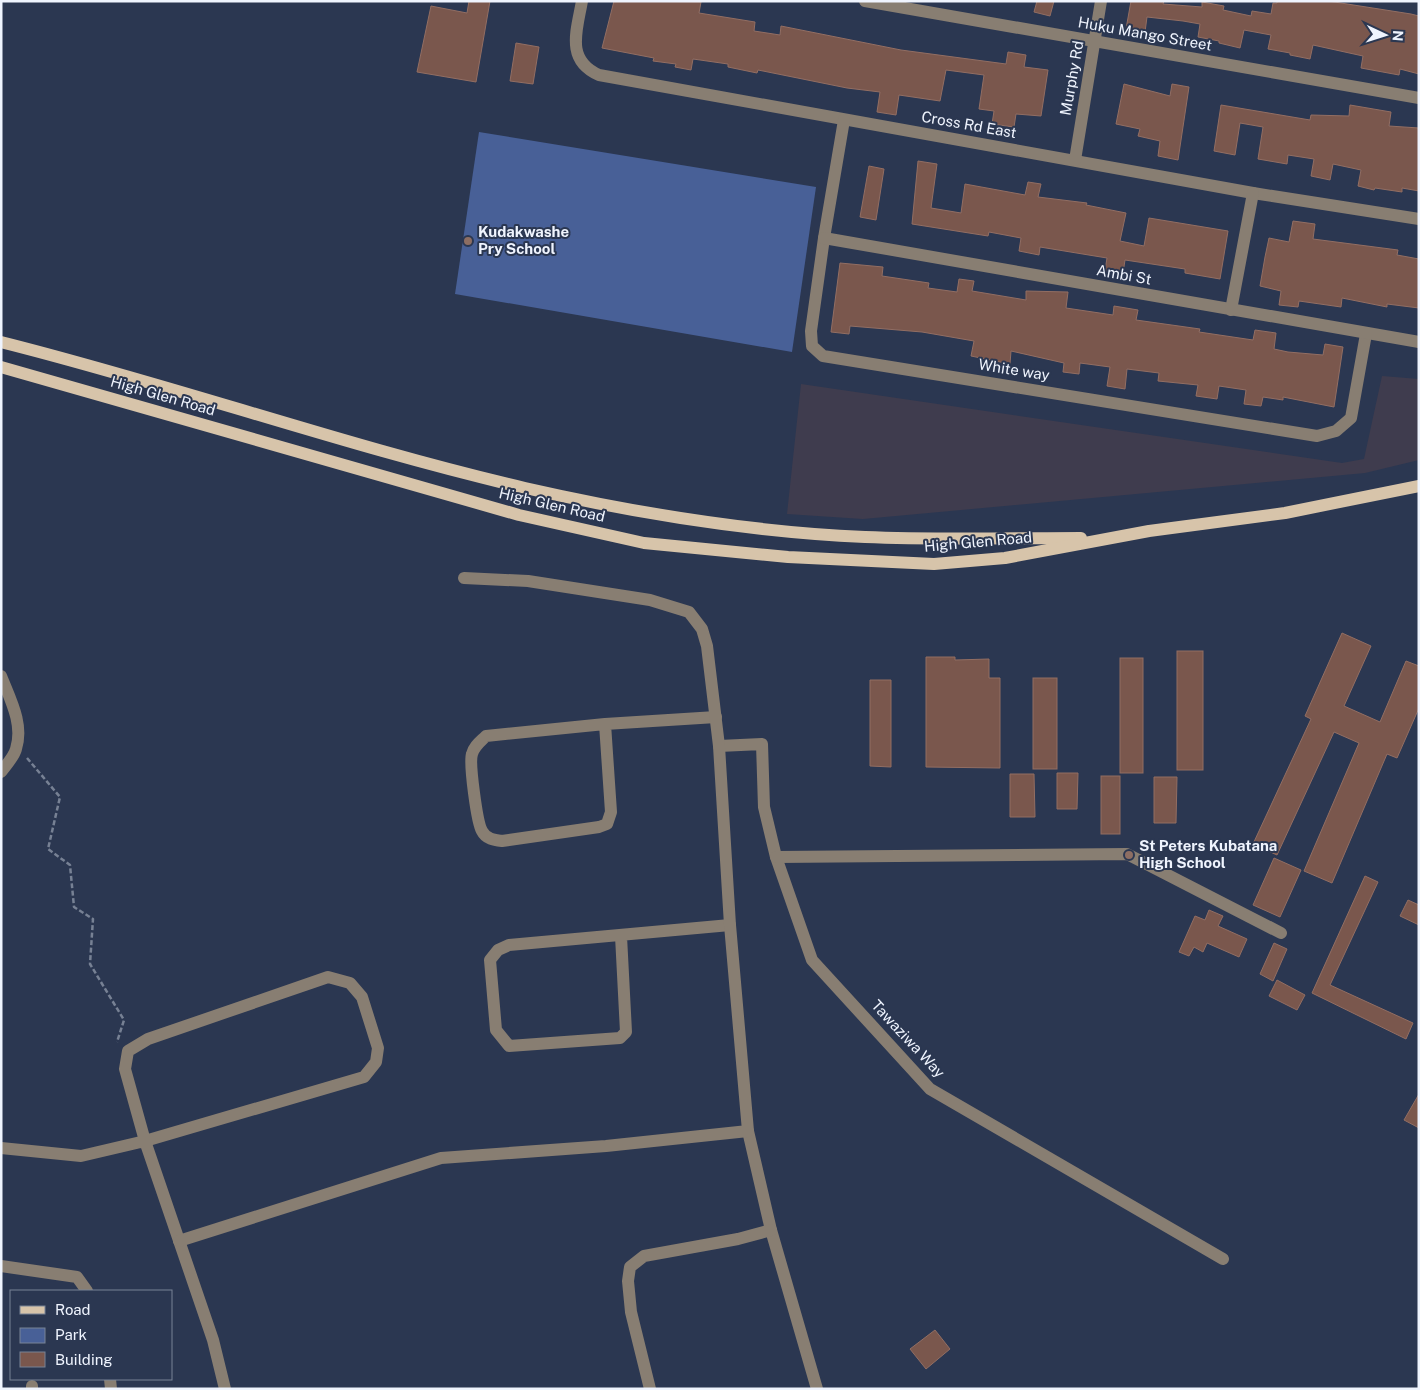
<svg xmlns="http://www.w3.org/2000/svg" width="1420" height="1390" font-family="'Public Sans',sans-serif">
	<style>
		.industrial { fill: #3f3c4e }
		.green { fill: #486097 }
		.building { fill: #7a574d; stroke: #926e63 }
		.lines { fill: none; stroke-linecap: round; stroke-linejoin: round }
		.path { stroke: #778194; stroke-width: 2.5; stroke-dasharray: 5 2.5; stroke-linecap: butt }
		.minor { stroke: #887e72; stroke-width: 12 }
		.major { stroke: #d7c4aa; stroke-width: 12 }
		.education-dot { fill: #8d6e63; stroke: #2b3751; stroke-width: 2 }
		.labels { text-anchor: middle; stroke-width: 4; stroke-linejoin: round; paint-order: stroke }
		.street-label { font-size: 15px; fill: #eff4fe; stroke: #2b3751 }
		.poi-label { font-size: 15px; font-weight: bold; fill: #eff4fe; stroke: #2b3751; text-anchor: start }
	</style>
	<rect width="100%" height="100%" fill="#2b3751"/>
	<path class="industrial" d="M1382 376 1419 379V460L1365 473 863 519 787 514 801 384 1342 463 1364 459Z"/>
	<path class="green" d="M479 132 816 187 792 352 455 294Z"/>
	<g class="building">
		<path d="M469 1H490L476 82 417 72 431 6 467 13Z"/>
		<path d="M614 1 701 2 699 13 755 22 754 31 780 35 781 26 901 50 1006 64 1008 52 1026 55 1024 67 1048 70 1041 116 1016 114 1014 127 992 124 994 111 979 109 984 75 946 70 940 101 899 95 896 115 877 112 880 92 847 88 758 70 757 73 728 67V64L693 59 691 70 675 67 676 64 653 61 654 58 602 48Z"/>
		<path d="M1037 1H1054L1050 16 1034 12Z"/>
		<path d="M1131 1H1164L1163 4 1202 7V2L1224 6 1223 10 1251 16 1252 11 1271 14 1273 3H1277V1H1328L1411 14 1419 16V74L1400 69 1399 75 1361 68 1363 56 1313 45 1310 59 1290 55V53L1268 49 1271 35 1244 30 1240 48 1219 43V41L1198 37 1200 24 1183 21 1147 17 1145 32 1126 29Z"/>
		<path d="M516 43 539 47 533 84 510 81Z"/>
		<path d="M1124 84 1170 96 1172 84 1189 87 1178 160 1158 156 1160 141 1138 136 1140 129 1116 124Z"/>
		<path d="M1221 105 1310 120 1311 115 1349 116 1350 105 1391 112 1389 126 1419 128V191L1402 188V192L1375 188 1374 190 1358 186 1361 170 1333 164 1330 180 1311 176 1314 159 1288 155 1287 164 1258 159 1263 127 1240 123 1235 155 1214 151Z"/>
		<path d="M918 161 937 164 931 208 961 213 965 184 1025 195 1028 182 1041 184 1038 197 1087 203 1086 205 1126 213 1120 241 1144 246 1149 218 1228 231 1220 279 1185 273V269L1125 260 1122 280 1104 277 1107 258 1040 247 1039 255 1019 251 1021 238 989 232 988 236 912 224Z"/>
		<path d="M869 166 884 169 876 220 860 217Z"/>
		<path d="M1293 221 1315 224 1313 239 1398 250 1397 255 1419 259V308L1387 304V307L1342 298 1341 307 1299 301 1298 307 1279 305 1281 291 1260 286 1265 257 1269 238 1289 242Z"/>
		<path d="M840 263 883 267 882 276 929 283 928 288 957 292 959 279 974 281 972 291 1026 300V291L1068 292 1066 308 1113 315 1114 306 1138 310 1136 320 1200 329 1199 332 1253 340 1255 330 1276 333 1274 349 1288 352 1323 355 1325 344 1343 347 1334 407 1283 397V400L1263 397 1261 406 1244 404 1246 390 1219 386 1217 399 1196 396 1198 385 1158 381 1159 373 1127 369 1125 389 1107 386 1110 367 1080 363 1079 374 1063 372 1064 363 1011 351 1010 364 971 356 974 341 922 332 850 326 849 334 831 332Z"/>
		<path d="M1342 633 1371 646 1344 706 1380 722 1406 661 1419 666V708L1397 758 1387 754 1332 883 1304 871 1359 743 1334 732 1277 855 1253 844 1311 719 1305 716Z"/>
		<rect x="1177" y="651" width="26" height="119"/>
		<path d="M926 657H955V660L989 659V678H1000V768L926 767Z"/>
		<rect x="1120" y="658" width="23" height="115"/>
		<rect x="1033" y="678" width="24" height="91"/>
		<path d="M870 680H891V767L870 766Z"/>
		<path d="M1057 773H1078L1077 809H1057Z"/>
		<path d="M1010 774H1034L1035 817H1010Z"/>
		<rect x="1101" y="776" width="19" height="58"/>
		<path d="M1154 777H1177L1176 823H1154Z"/>
		<path d="M1274 858 1301 870 1280 917 1253 905Z"/>
		<path d="M1365 876 1378 882 1330 985 1413 1023 1406 1039 1312 993Z"/>
		<path d="M1408 900 1419 905V925L1400 916Z"/>
		<path d="M1209 910 1223 916 1218 926 1247 939 1239 957 1207 943 1203 952 1194 947 1189 956 1179 952 1195 916 1205 920Z"/>
		<path d="M1274 943 1287 949 1273 981 1260 974Z"/>
		<path d="M1277 980 1305 995 1297 1010 1269 996Z"/>
		<path d="M1419 1094V1128L1404 1120Z"/>
		<path d="M935 1330 950 1349 926 1369 910 1349Z"/>
	</g>
	<g class="lines">
		<path class="path" d="M27 758 60 797 48 849 70 865 74 907 93 919 90 964 124 1020 117 1042"/>
		<g class="minor">
			<path d="M582 1C577 30 565 60 599 75L1253 193 1419 219"/>
			<path d="M865 1 1419 98"/>
			<path d="M844 120 824 238 811 331 812 346 823 356 1317 436 1336 431 1351 418 1366 334"/>
			<path d="M1075 160 1101 1"/>
			<path d="M824 238 1419 342"/>
			<path d="M1231 310 1253 193"/>
			<path d="M1 676C10 699 24 724 16 749 14 757 6 765 1 772"/>
			<path d="M605 724 611 812 607 824 599 827 502 841C494 840 486 839 482 831 477 823 469 763 472 754 474 746 480 742 486 736L605 724 716 717"/>
			<path d="M719 746 762 744 764 807 776 857 812 960 930 1089 1223 1259"/>
			<path d="M776 857 1127 854 1281 933"/>
			<path d="M621 936 626 1032 620 1038 509 1046 496 1030 490 960 498 950 509 945 730 925"/>
			<path d="M748 1131 771 1230 817 1389"/>
			<path d="M1 1148 81 1156 145 1141 364 1077 376 1062 378 1048 362 997 350 983 328 977 148 1039 128 1051 125 1069 145 1141 213 1340 225 1389"/>
			<path d="M179 1241 441 1158 606 1146 748 1131 730 925 719 746 707 646 702 629 689 612 650 600 528 581 464 578"/>
			<path d="M1 1266 77 1277 87 1291"/>
			<path d="M110 1379 111 1389"/>
			<path d="M32 1389V1386"/>
			<path d="M650 1389 631 1312 628 1281 630 1267 644 1256 738 1239 771 1230"/>
		</g>
		<g class="major">
			<path d="M1 342C177 386 348 447 525 488 635 513 751 532 865 537 937 540 1009 538 1081 538"/>
			<path d="M1 367 519 515 644 543 788 557 934 564 1005 558 1149 531 1285 513 1419 486"/>
		</g>
	</g>
	<g class="education-dot">
		<circle cx="468" cy="241" r="5"/>
		<circle cx="1129" cy="855" r="5"/>
	</g>
	<g class="labels">
		<g class="street-label">
			<text transform="translate(1145 34) rotate(10)" y="5">Huku Mango Street</text>
			<text transform="translate(1072 78) rotate(-80)" y="5">Murphy Rd</text>
			<text transform="translate(969 125) rotate(10)" y="5">Cross Rd East</text>
			<text transform="translate(1124 275) rotate(10)" y="5">Ambi St</text>
			<text transform="translate(1014 370) rotate(9)" y="5">White way</text>
			<text transform="translate(163 396) rotate(16)" y="5">High Glen Road</text>
			<text transform="translate(552 505) rotate(13)" y="5">High Glen Road</text>
			<text transform="translate(978 542) rotate(-5)" y="5">High Glen Road</text>
			<text transform="translate(908 1039) rotate(47)" y="5">Tawaziwa Way</text>
		</g>
		<g class="poi-label">
			<text x="478" y="237">Kudakwashe<tspan x="478" dy="17">Pry School</tspan></text>
			<text x="1139" y="851">St Peters Kubatana<tspan x="1139" dy="17">High School</tspan></text>
		</g>
	</g>
	<rect width="1420" height="1390" fill="none" stroke="#eff4fe" stroke-width="5"/>
	<rect x="10" y="1290" width="162" height="90" fill="#2b3751" stroke="#798396"/>
	<rect x="20" y="1306" width="25" height="8" fill="#d7c4aa" stroke="#798396"/>
	<text x="55" y="1315" font-size="15" fill="#eff4fe">Road</text>
	<rect x="20" y="1328" width="25" height="15" fill="#486097" stroke="#798396"/>
	<text x="55" y="1340" font-size="15" fill="#eff4fe">Park</text>
	<rect x="20" y="1352" width="25" height="15" fill="#7a574d" stroke="#798396"/>
	<text x="55" y="1365" font-size="15" fill="#eff4fe">Building</text>
	<g transform="translate(1385 35) rotate(94)" stroke="#2b3751" stroke-width="4" paint-order="stroke">
	<path d="M0-4L9 19L0 12L-9 19Z" fill="#eff4fe"/>
	<text y="-8" font-size="14" font-weight="bold" text-anchor="middle" fill="#eff4fe">N</text>
	</g>
</svg>
